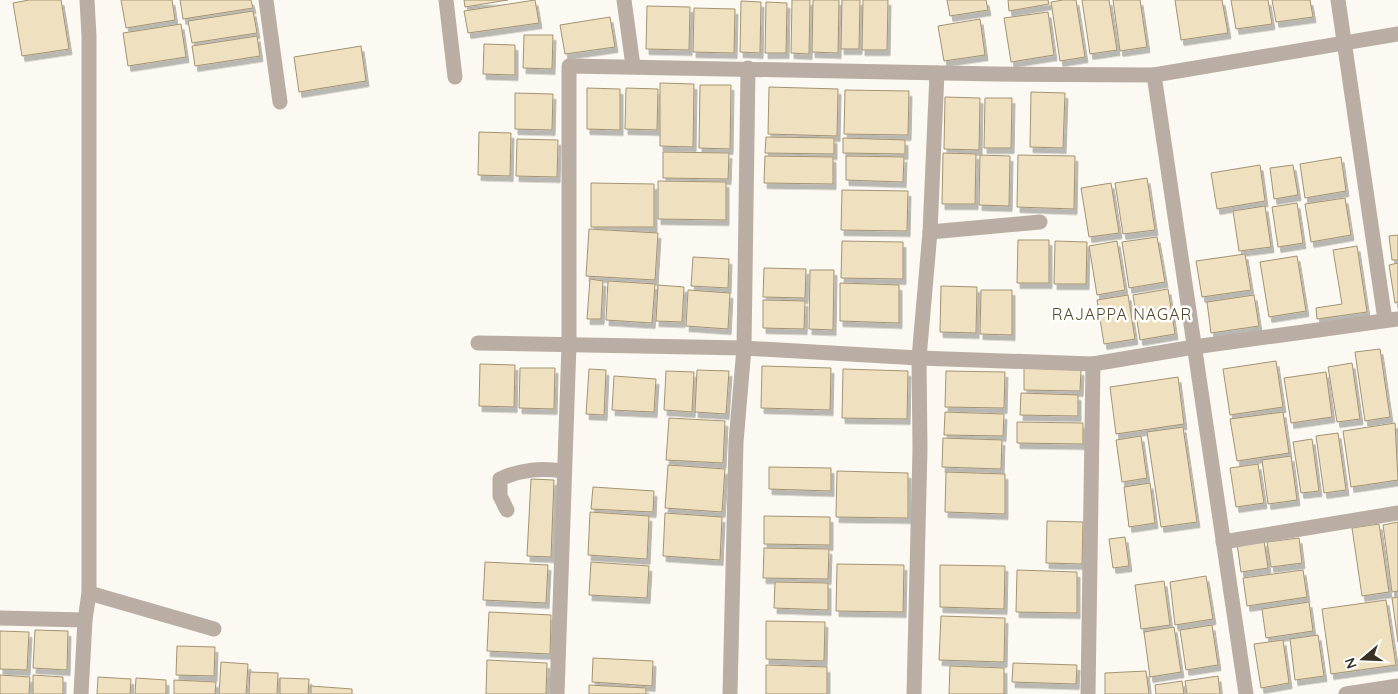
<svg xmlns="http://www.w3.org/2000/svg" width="1398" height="694" font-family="Quicksand,sans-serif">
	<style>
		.building { fill: #efe0c0; stroke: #a39373; filter: url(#shadow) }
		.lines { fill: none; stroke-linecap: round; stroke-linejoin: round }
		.minor { stroke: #baaea4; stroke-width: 15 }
		.labels { text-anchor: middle; stroke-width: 5; stroke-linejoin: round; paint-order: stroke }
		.neighbourhood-label { font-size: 16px; letter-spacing: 1px; fill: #57492b; stroke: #fff }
	</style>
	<defs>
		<filter id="shadow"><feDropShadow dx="3" dy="5.5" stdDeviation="0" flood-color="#0004"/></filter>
	</defs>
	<rect width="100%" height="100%" fill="#fcf9f2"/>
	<g class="building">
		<path d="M29 0H61L69 49 22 56 13 3Z"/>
		<path d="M121 0H172L175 20 126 28Z"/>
		<path d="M180 0H251L253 8 183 19Z"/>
		<path d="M464 0H508L465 7Z"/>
		<path d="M535 0 539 23 468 33 464 11Z"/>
		<path d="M792 0H810L809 54 791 53Z"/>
		<path d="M813 0H839L838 53 812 52Z"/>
		<path d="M842 0H860L859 49H841Z"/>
		<path d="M863 0H888L887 50H862Z"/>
		<path d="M947 0H986L988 10 950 16Z"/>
		<path d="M1008 0H1048L1049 4 1009 11Z"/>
		<path d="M1063 0H1076L1085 57 1060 61 1051 2Z"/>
		<path d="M1082 0H1109L1117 50 1090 54Z"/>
		<path d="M1113 0H1140L1147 47 1120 51Z"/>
		<path d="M1175 0H1222L1228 33 1181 40Z"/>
		<path d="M1231 0H1268L1272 24 1236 29Z"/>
		<path d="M1272 0H1310L1313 17 1276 22Z"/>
		<path d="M741 1 761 2 760 53 740 52Z"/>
		<path d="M766 2 787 3 786 53H765Z"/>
		<path d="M647 6 690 7 689 50 646 49Z"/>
		<path d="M694 8 735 9 734 53 693 52Z"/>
		<path d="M253 11 257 33 192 43 188 21Z"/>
		<path d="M1048 12 1054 55 1011 62 1004 18Z"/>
		<path d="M610 17 615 47 565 54 560 25Z"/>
		<path d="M980 19 985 55 944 61 938 26Z"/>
		<path d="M181 24 186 57 128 66 123 33Z"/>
		<path d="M524 35H553L552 69 523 68Z"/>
		<path d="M257 36 260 56 195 66 192 46Z"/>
		<path d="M484 44 515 45V75L483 74Z"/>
		<path d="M361 46 366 81 299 92 294 57Z"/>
		<path d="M660 83 694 84 693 147 660 146Z"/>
		<path d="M700 85H731L730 149 699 148Z"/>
		<path d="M769 87 838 89 837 136 768 134Z"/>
		<path d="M587 88 620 89V130L587 129Z"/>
		<path d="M626 88 658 89 657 130 625 129Z"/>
		<path d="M845 90 909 91 908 135 844 134Z"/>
		<path d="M1031 92 1065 93 1063 148 1030 147Z"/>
		<path d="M515 93 553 94 552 130 515 129Z"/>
		<path d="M945 97 980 98 979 150 944 149Z"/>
		<path d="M985 98H1012L1011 148H984Z"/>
		<path d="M479 132 511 133 510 176 478 175Z"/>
		<path d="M766 137 834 138V154L765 153Z"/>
		<path d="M843 138 905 140V154L843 153Z"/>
		<path d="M517 139 558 140 557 177 516 176Z"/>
		<path d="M663 152 729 153 728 179 663 178Z"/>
		<path d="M943 153 976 154 975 204H942Z"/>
		<path d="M980 155 1010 156 1009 206 979 205Z"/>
		<path d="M1018 155 1075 156 1074 209 1017 207Z"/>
		<path d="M765 156 833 157V184L764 183Z"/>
		<path d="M846 156 904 157 903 182 846 180Z"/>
		<path d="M1341 157 1346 191 1305 198 1300 164Z"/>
		<path d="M1260 165 1265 201 1217 209 1211 173Z"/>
		<path d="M1293 165 1298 195 1274 199 1270 168Z"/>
		<path d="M1147 178 1155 230 1123 234 1115 183Z"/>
		<path d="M658 181 726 182V220L658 219Z"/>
		<path d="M591 183 654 184V227H591Z"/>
		<path d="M1111 183 1119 233 1089 237 1081 188Z"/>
		<path d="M842 190 908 191 907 231 841 230Z"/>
		<path d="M1345 198 1351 235 1311 242 1305 204Z"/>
		<path d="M1297 203 1303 243 1278 247 1272 207Z"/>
		<path d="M1265 206 1271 247 1239 251 1233 211Z"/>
		<path d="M589 229 658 233 655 280 586 276Z"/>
		<path d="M1398 235V260H1392L1389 236Z"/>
		<path d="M1157 237 1165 282 1129 288 1122 242Z"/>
		<path d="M1018 240H1049V283H1017Z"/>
		<path d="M842 241 903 242V279L841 278Z"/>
		<path d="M1055 241 1087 242 1086 284H1054Z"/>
		<path d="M1117 241 1125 290 1097 295 1089 246Z"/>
		<path d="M1357 246 1367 312 1317 319 1316 308 1342 304 1333 250Z"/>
		<path d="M1245 254 1251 290 1202 297 1196 261Z"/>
		<path d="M1297 256 1306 311 1269 317 1260 262Z"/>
		<path d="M693 257 729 259 728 288 691 286Z"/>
		<path d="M1398 263V302L1395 303 1389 265Z"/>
		<path d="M764 268 806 269 805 298 763 297Z"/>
		<path d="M810 270H834L833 330 809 329Z"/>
		<path d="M590 279 603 281 601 319H587Z"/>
		<path d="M608 281 655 284 652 323 606 320Z"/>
		<path d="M840 283 899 285V323L840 321Z"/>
		<path d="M658 285 684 287 682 322 656 321Z"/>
		<path d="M941 286 977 287 976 333 940 332Z"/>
		<path d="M1168 289 1175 334 1140 340 1133 295Z"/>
		<path d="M688 290 730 293 728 329 686 326Z"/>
		<path d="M981 290H1012V335L980 334Z"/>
		<path d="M1128 295 1135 339 1104 344 1097 300Z"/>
		<path d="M1254 295 1259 326 1211 333 1207 302Z"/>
		<path d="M763 300 805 301 804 329 763 328Z"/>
		<path d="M1380 349 1390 417 1365 421 1355 352Z"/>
		<path d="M1276 361 1283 407 1230 415 1223 369Z"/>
		<path d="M1352 363 1360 419 1337 422 1328 367Z"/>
		<path d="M480 364 515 365 514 407 479 406Z"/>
		<path d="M762 366 831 368 830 410 761 408Z"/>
		<path d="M520 368H555L554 409 519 408Z"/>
		<path d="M1024 368 1081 370 1080 391 1024 390Z"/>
		<path d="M589 369 606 370 604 415 586 414Z"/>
		<path d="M843 369 908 371 907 419 842 418Z"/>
		<path d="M697 370 729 371 726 414 695 412Z"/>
		<path d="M666 371 694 372 692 412 664 410Z"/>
		<path d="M946 371 1005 372 1004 408 945 407Z"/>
		<path d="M1326 372 1332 417 1291 423 1284 378Z"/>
		<path d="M614 376 656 379 654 412 612 410Z"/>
		<path d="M1178 377 1184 424 1116 434 1110 387Z"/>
		<path d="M1021 393 1078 395V416L1020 415Z"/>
		<path d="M945 412 1004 414 1003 436 944 435Z"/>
		<path d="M1283 412 1289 453 1237 461 1230 419Z"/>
		<path d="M669 418 725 421 723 463 666 460Z"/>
		<path d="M1017 422 1083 423V444L1017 443Z"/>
		<path d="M1395 423 1398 480 1351 487 1343 431Z"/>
		<path d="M1183 427 1197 522 1161 527 1147 432Z"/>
		<path d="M1338 433 1346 490 1324 493 1316 436Z"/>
		<path d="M1141 436 1147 478 1122 482 1116 440Z"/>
		<path d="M943 438 1002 440 1001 469 942 467Z"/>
		<path d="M1312 439 1319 491 1301 493 1293 442Z"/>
		<path d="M1291 456 1297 500 1268 504 1262 460Z"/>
		<path d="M1258 464 1264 503 1236 507 1230 468Z"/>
		<path d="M668 465 725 469 722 512 665 508Z"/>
		<path d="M769 467 831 468V491L769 489Z"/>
		<path d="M837 471 908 473V518L836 517Z"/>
		<path d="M946 472 1005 474V514L945 512Z"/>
		<path d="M531 479 554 480 551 557 527 556Z"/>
		<path d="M1150 483 1155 523 1129 527 1124 487Z"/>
		<path d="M593 487 654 491 653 512 591 509Z"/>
		<path d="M590 512 649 516 647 559 588 555Z"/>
		<path d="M665 513 722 517 720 560 663 556Z"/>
		<path d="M764 516 830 517V545L764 544Z"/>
		<path d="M1047 521 1083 522 1082 564 1046 563Z"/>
		<path d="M1398 522V591L1392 592 1383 525Z"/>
		<path d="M1379 524 1389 592 1362 596 1352 528Z"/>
		<path d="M1125 537 1129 566 1113 568 1109 539Z"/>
		<path d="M1299 538 1302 563 1271 567 1267 542Z"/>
		<path d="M1264 541 1268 568 1241 572 1237 544Z"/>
		<path d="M764 548 829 549 828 579 763 578Z"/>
		<path d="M485 562 548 565 546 603 483 600Z"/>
		<path d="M591 562 649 566 647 598 589 595Z"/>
		<path d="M837 564 904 565 903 612 836 611Z"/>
		<path d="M940 565 1005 566 1004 609 940 607Z"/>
		<path d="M1017 570 1077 572V613L1016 612Z"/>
		<path d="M1303 570 1307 597 1247 606 1243 578Z"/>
		<path d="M1206 576 1213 619 1175 625 1170 582Z"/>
		<path d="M1164 581 1170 625 1141 629 1135 585Z"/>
		<path d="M775 582 828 583V610L774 608Z"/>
		<path d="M1398 597V642L1392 598Z"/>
		<path d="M1386 600 1396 665 1331 674 1322 609Z"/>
		<path d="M1309 602 1313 631 1266 638 1262 609Z"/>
		<path d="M489 612 551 615 550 654 487 651Z"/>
		<path d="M941 616 1005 618 1004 662 939 660Z"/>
		<path d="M766 621 825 622 824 661 766 659Z"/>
		<path d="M1212 625 1218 665 1186 670 1180 630Z"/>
		<path d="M1174 627 1181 672 1150 677 1144 632Z"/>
		<path d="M35 630 68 631 67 670 33 668Z"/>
		<path d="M0 631 29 632 27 670 0 669Z"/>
		<path d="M1318 635 1324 676 1295 680 1290 639Z"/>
		<path d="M1283 640 1289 683 1261 688 1254 644Z"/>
		<path d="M177 646 215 647 214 676 176 675Z"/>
		<path d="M593 658 653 661 652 686 592 682Z"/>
		<path d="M487 660 547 663 546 694H486Z"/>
		<path d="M221 662 248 664 246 694H219Z"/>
		<path d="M1013 663 1077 665 1076 684 1012 682Z"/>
		<path d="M766 665 827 667V694H766Z"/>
		<path d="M950 666 1004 668V694H949Z"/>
		<path d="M1146 671 1149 694H1105V673Z"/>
		<path d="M250 672 278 673 277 694H249Z"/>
		<path d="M0 675 30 677 29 694H0Z"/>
		<path d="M33 675 63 677V694H33Z"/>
		<path d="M1218 676 1220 694H1187L1185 681Z"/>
		<path d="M98 677 131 679 130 694H97Z"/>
		<path d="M136 678 166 680V694H135Z"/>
		<path d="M280 678 309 679 308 694H280Z"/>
		<path d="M174 680 216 682 215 694H174Z"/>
		<path d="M1182 681 1184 694H1156L1155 685Z"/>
		<path d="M589 685 646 688V694H589Z"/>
		<path d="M311 686 352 689V694H311Z"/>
	</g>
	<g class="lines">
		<g class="minor">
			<path d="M266 0 280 102"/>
			<path d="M446 0 455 77"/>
			<path d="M624 0 633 66"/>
			<path d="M1338 0 1385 320"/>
			<path d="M1154 75 1246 694"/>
			<path d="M930 232 1040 222"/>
			<path d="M478 343 744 348 919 358 1093 364 1194 347 1398 319"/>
			<path d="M507 510 500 496V479C522 469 541 468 564 471"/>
			<path d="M1223 542 1398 513"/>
			<path d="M89 593 214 629"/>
			<path d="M0 618 85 620"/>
			<path d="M81 694 85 620 89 593V36L87 0"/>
			<path d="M557 694 569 344V66L996 74 1154 75 1398 34"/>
			<path d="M730 694 736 442 744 348 748 68"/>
			<path d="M914 694 920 449 919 358 930 232 937 73"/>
			<path d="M1088 694 1093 364"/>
			<path d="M1346 694 1398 686"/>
		</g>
	</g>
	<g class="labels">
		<g class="neighbourhood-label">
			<text x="1122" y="320">RAJAPPA NAGAR</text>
		</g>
	</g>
	<g transform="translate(1363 659) rotate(251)" stroke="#ffffff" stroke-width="4" paint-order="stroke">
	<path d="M0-4L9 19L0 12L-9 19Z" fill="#393325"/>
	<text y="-8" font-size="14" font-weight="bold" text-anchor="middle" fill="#393325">N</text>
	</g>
</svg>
